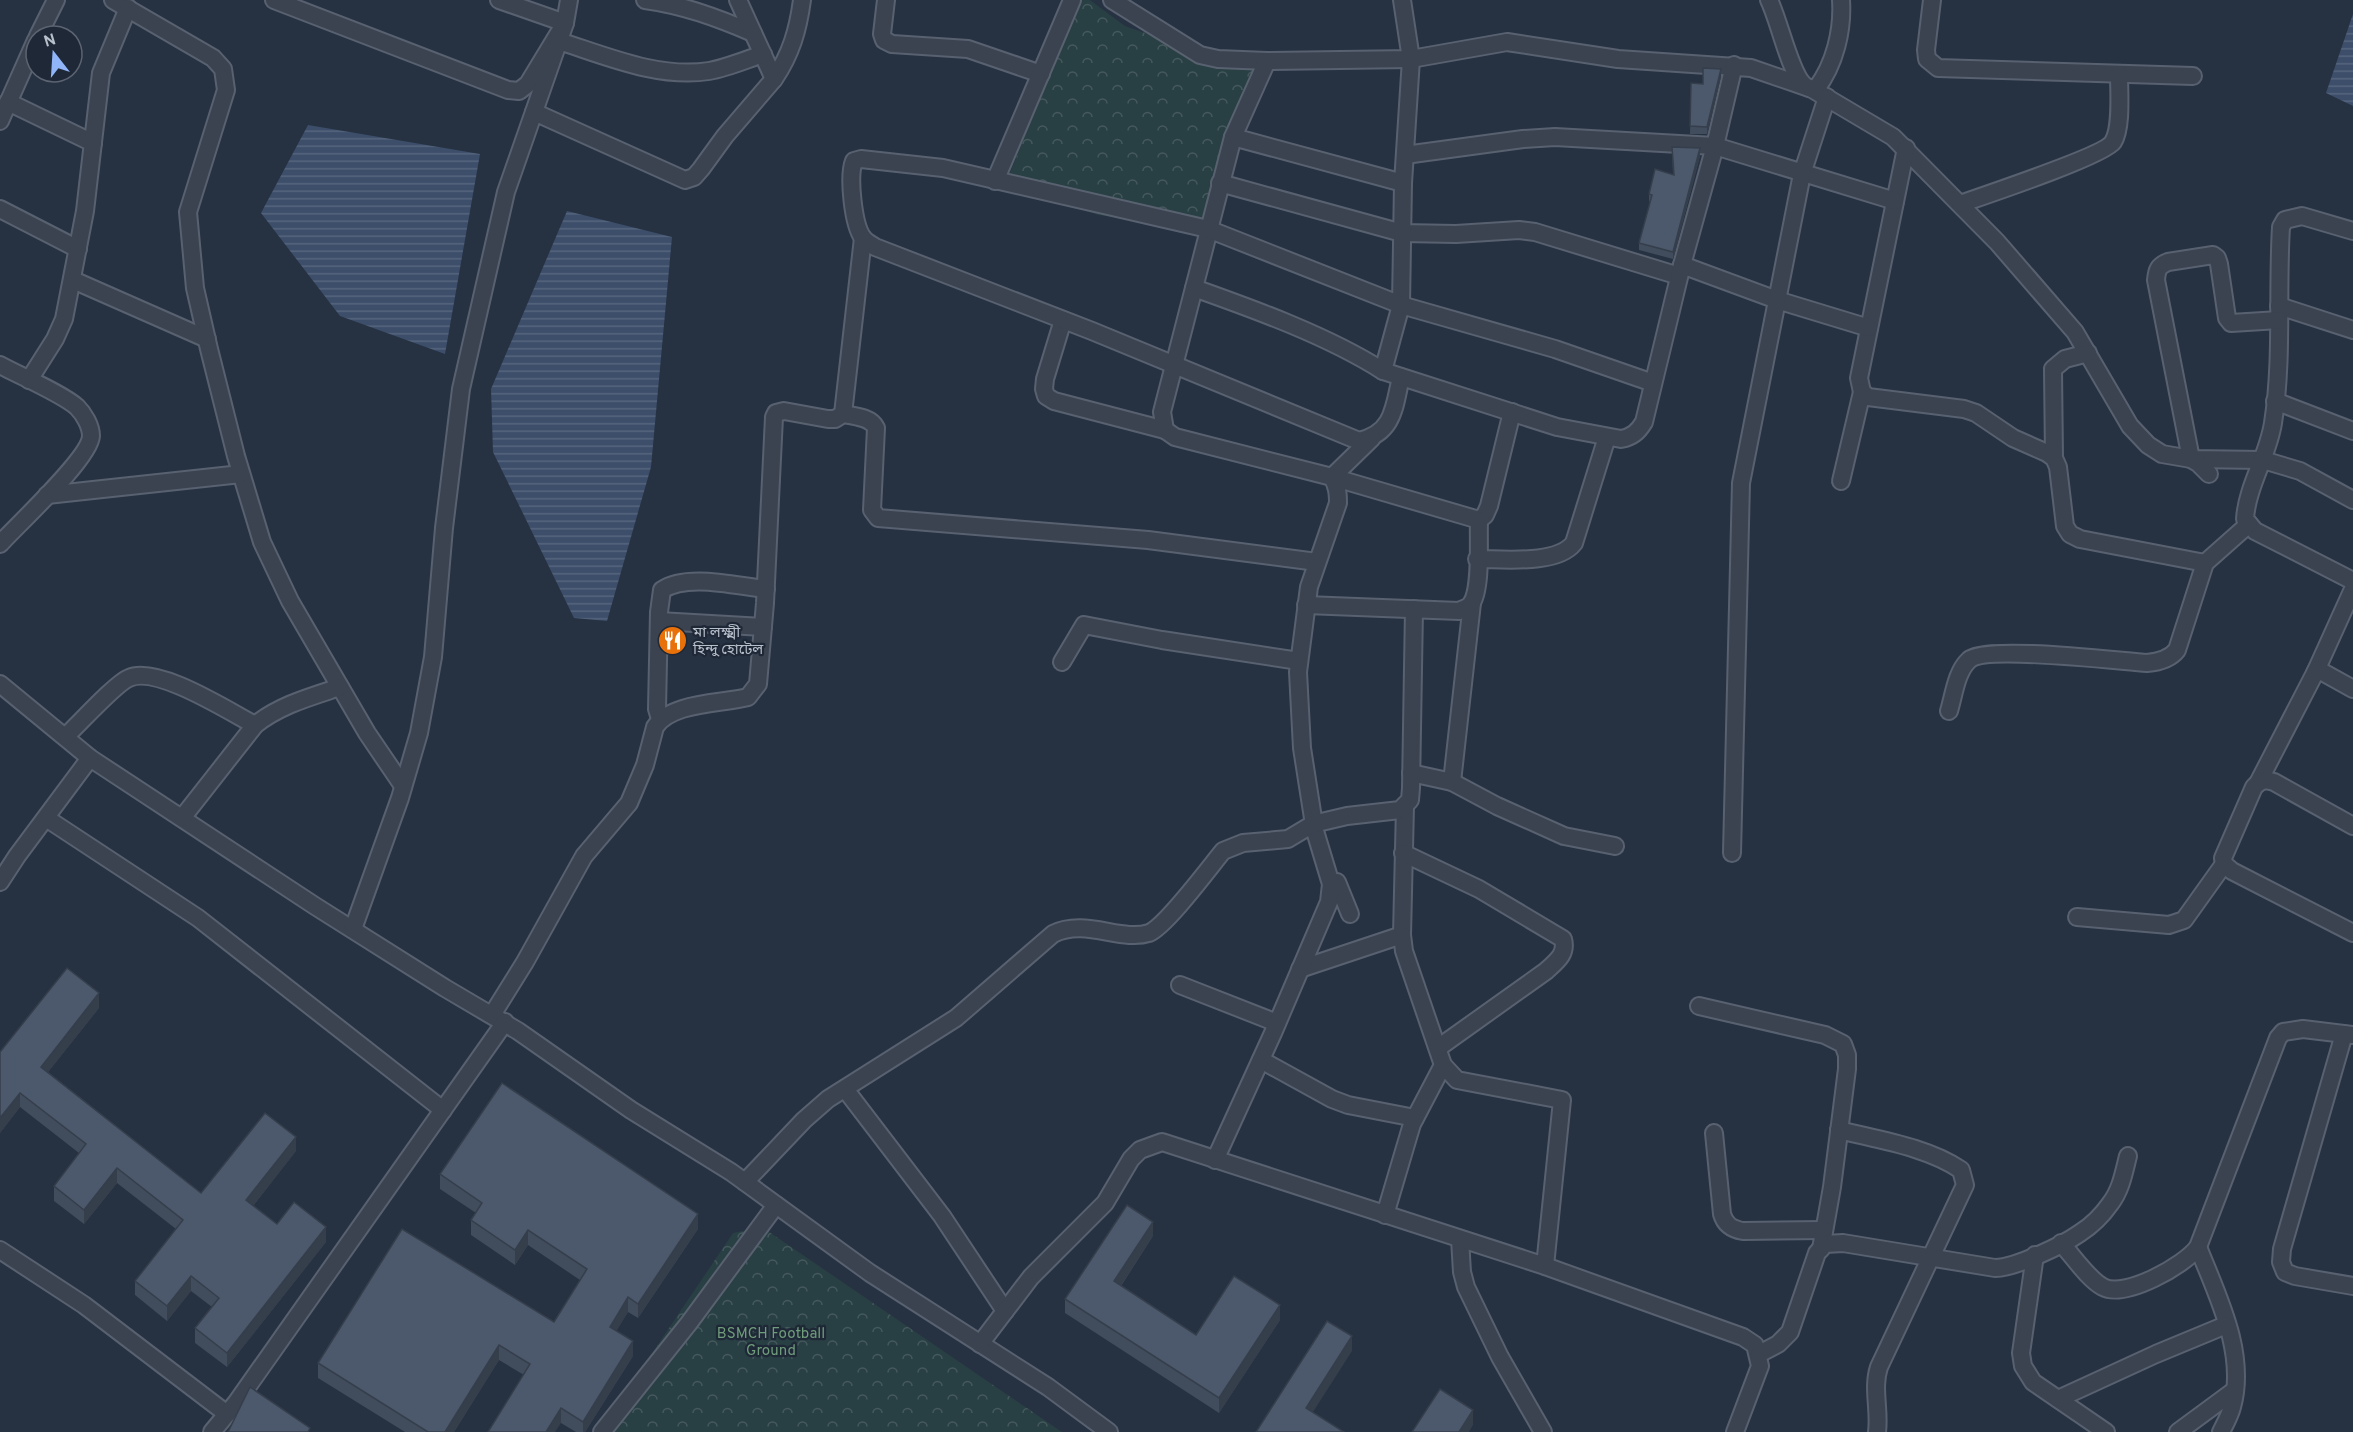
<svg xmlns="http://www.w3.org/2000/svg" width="2353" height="1432" font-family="Overpass,'Noto Sans Bengali',sans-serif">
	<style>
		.forest { fill: url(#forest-crowns) }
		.water { fill: url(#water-rules) }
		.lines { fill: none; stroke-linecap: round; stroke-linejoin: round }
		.street-casing { stroke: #58616f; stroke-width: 20 }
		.street { stroke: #3b4351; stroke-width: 16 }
		.wall { fill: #414c5c }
		.shaded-wall { fill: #353e4b }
		.building { fill: #4c586b; stroke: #353e4b; stroke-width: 1.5 }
		.labels { text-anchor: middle; stroke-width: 4.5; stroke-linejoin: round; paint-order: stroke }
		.poi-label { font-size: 15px; fill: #b7bfcb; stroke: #1f2837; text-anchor: start }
		.park-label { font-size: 15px; fill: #6f9c7a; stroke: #1f2837 }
	</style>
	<defs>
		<pattern id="forest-crowns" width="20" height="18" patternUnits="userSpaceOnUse" patternTransform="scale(1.5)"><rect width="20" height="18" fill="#283f43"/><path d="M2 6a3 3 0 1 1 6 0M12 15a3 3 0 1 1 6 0" fill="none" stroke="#45595d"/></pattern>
		<pattern id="water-rules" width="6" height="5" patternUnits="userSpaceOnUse" patternTransform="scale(1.5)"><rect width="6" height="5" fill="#3c4e6a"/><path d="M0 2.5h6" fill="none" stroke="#56667e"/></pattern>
	</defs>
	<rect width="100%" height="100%" fill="#263142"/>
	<g class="forest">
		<path d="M1079 0H1090L1125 26 1180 45 1254 64 1231 171 1208 229 1098 215 1006 183Z"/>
		<path d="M762 1227 1062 1432H599L733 1233Z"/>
	</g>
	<g class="water">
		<path d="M2353 14V106L2326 93Z"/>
		<path d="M308 125 480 154 445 354 340 316 261 213Z"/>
		<path d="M567 211 672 237 651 467 607 621 574 618 493 452 491 389Z"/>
	</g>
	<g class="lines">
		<defs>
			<g id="street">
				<path d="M113 0 213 58 223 69 226 90 188 212 195 288 209 349 236 456 262 542 290 601 367 733 403 786"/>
				<path d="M274 0 508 90 519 91 528 84 565 23 499 0"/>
				<path d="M645 0C683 5 718 18 753 33"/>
				<path d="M738 0 774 79C791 54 798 30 802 0"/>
				<path d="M886 0 882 34 884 40 892 44 968 49 1041 74"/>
				<path d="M1112 0 1200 55 1218 59 1267 61 1411 59 1507 42 1618 59 1751 68 1812 89 1893 137 1997 242 2075 332 2130 426 2148 445 2162 454 2191 459 2263 460 2300 471 2353 500"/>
				<path d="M1769 0C1779 20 1790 72 1803 84 1807 88 1810 89 1816 89 1835 64 1843 30 1841 0"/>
				<path d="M1932 0 1926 50 1927 59 1938 68 2193 76"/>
				<path d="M38 36 56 0"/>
				<path d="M559 41C606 56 659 79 709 71 727 68 745 60 763 54"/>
				<path d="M1267 61 1233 137 1403 183"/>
				<path d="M8 102 93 143"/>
				<path d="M534 112 685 180 694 177 701 169 725 136 774 79"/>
				<path d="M0 121 36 40"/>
				<path d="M1906 148 1859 378 1862 392 1868 397 1964 409 1976 413 2013 438 2047 453 2054 458 2058 467 2065 526 2070 534 2080 539 2205 563"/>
				<path d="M1405 155 1523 139 1555 137 1715 146 1895 201"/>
				<path d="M995 181 1072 0"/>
				<path d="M1220 183 1402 233 1456 234 1519 230 1535 232 1679 276"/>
				<path d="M1960 204C1983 196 2105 155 2113 142 2122 128 2119 92 2119 74"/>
				<path d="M0 209 78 249"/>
				<path d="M2353 231 2302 216 2285 220 2281 227C2277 292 2283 359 2273 423 2268 456 2247 486 2245 519L2255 531 2353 581"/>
				<path d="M1682 265 1777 300 1869 328"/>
				<path d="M73 280 207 339"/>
				<path d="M1194 288 1233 137"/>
				<path d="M2279 306 2353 330"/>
				<path d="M1063 320 1045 379 1044 389 1046 396 1054 401 1165 430"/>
				<path d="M0 365C20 376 61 393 77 407 84 414 91 426 91 436 90 458 18 524 0 544"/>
				<path d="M1383 371 1401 305 1403 183 1411 59 1402 0"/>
				<path d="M1401 377C1394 407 1394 433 1359 441L1092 331 875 247C871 244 866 242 863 238 853 225 848 176 854 161L861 159 943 168 1208 229 1401 305 1555 349 1653 383"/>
				<path d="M29 380 55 339 64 319 85 211 101 73 128 8"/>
				<path d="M2275 401 2353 431"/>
				<path d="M843 414C854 416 871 417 876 428L872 510 878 518 1148 540 1317 562"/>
				<path d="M1372 438 1332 477 1479 520 1485 515 1489 506 1512 412"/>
				<path d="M2054 458 2053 369 2065 359 2088 353"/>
				<path d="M2209 474 2198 463 2191 459 2156 280C2157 270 2158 266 2168 262L2213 255 2217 258 2219 264 2227 318 2231 323 2279 320"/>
				<path d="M1841 481 1862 392"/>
				<path d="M47 495 241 474"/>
				<path d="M1477 559C1504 559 1557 565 1574 543L1607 437"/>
				<path d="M1306 605 1459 611C1463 609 1468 608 1471 604 1482 589 1478 539 1479 520"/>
				<path d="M659 621 763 627"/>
				<path d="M1062 662 1084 625 1162 640 1299 661"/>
				<path d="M2315 673 2353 589"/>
				<path d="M0 684 90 758 315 906 445 988 518 1031 631 1110 731 1172 870 1273 1048 1387 1109 1432"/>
				<path d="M1949 711C1954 695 1956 672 1969 660 1986 645 2117 661 2147 663 2158 662 2170 659 2177 650L2205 563 2249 524"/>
				<path d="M660 719 657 709 659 612 662 590C687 573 736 586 766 589"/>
				<path d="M65 737C78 725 116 683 129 678 157 665 228 711 255 725"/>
				<path d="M1411 773 1452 782 1497 806 1564 836 1615 846"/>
				<path d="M1452 782 1472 603"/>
				<path d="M2258 783 2317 669 2353 689"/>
				<path d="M1405 806 1402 935 1404 951 1443 1065 1457 1080 1562 1100 1545 1266"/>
				<path d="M46 818 198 918 443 1110"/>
				<path d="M182 818 255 725C280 705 310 697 340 687"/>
				<path d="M2353 826 2274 782C2265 779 2261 780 2254 787L2223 858 2224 864 2232 871 2353 933"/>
				<path d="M1403 853 1479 889 1563 939C1567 954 1557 961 1546 971L1438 1048"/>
				<path d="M1732 853 1741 483 1802 174 1827 97"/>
				<path d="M0 882 17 856 90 758"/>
				<path d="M1331 884 1337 882 1350 914"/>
				<path d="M2077 917 2169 925 2184 920 2224 864"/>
				<path d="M353 929 400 798 419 733 433 657 444 528 461 389 506 192 565 23 569 0"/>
				<path d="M1300 969 1402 935"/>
				<path d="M1180 985 1277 1023"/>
				<path d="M1699 1006 1825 1035 1843 1044 1847 1055V1069L1832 1187 1821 1249"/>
				<path d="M492 1015 525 962 584 856 629 803 645 765 655 727C671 702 721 704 748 697L758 684 765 603 774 417 776 413 784 411 828 419H835L843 414 863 238"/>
				<path d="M2344 1034 2282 1249 2281 1262 2285 1272 2295 1276 2353 1286"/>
				<path d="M1261 1060 1332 1099 1348 1105 1415 1118"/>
				<path d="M845 1089 942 1216 1005 1311"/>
				<path d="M1839 1130C1879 1140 1927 1147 1961 1170L1965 1185 1879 1367C1872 1388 1880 1410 1877 1432"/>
				<path d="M1714 1133 1722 1214C1725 1225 1732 1229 1743 1231L1824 1230"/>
				<path d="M1215 1160 1273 1033 1329 902 1331 884 1315 831 1302 748 1298 672 1309 587 1338 503C1338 492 1337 486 1332 477L1175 437 1165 430 1162 412 1194 288C1256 310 1328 336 1383 371L1557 427 1621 439C1632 437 1638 432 1644 422L1682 265 1715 146 1734 65"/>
				<path d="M745 1182 804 1120 828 1099 956 1018 1053 934C1085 918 1121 942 1149 933 1166 926 1209 868 1223 851L1243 843 1288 839 1313 824 1347 816 1400 810 1410 800 1411 788 1414 609"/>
				<path d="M1385 1215 1412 1124 1443 1065"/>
				<path d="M1460 1239 1462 1272 1466 1287 1500 1357 1543 1432"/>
				<path d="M2061 1243C2072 1255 2089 1280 2103 1287 2125 1299 2185 1265 2198 1247L2278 1038 2283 1032 2303 1029 2353 1035"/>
				<path d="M2198 1247C2217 1295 2247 1353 2232 1407 2230 1415 2225 1424 2221 1432"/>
				<path d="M0 1250 84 1305 227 1414"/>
				<path d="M2035 1255 2021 1353 2023 1366 2033 1382 2106 1432"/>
				<path d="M980 1344 1031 1277 1105 1203 1131 1159 1140 1150 1162 1142 1545 1266 1743 1337 1755 1345 1760 1366 1735 1432"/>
				<path d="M1759 1354 1778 1344 1790 1332 1817 1253 1825 1244 1843 1243 1995 1268C2015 1268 2063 1245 2080 1233 2091 1226 2103 1214 2110 1204 2121 1190 2124 1172 2128 1156"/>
				<path d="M2058 1399 2156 1354 2226 1325"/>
				<path d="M212 1432 236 1403 505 1022"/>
				<path d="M602 1432 689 1323 776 1205"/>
				<path d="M2178 1432 2235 1390"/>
			</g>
		</defs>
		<use href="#street" class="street-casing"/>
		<use href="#street" class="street"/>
	</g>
	<g class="wall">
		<path d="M1721 76 1707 134H1690L1691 83 1703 84Z"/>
		<path d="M1672 147 1700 156 1673 259 1639 250V243L1650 202 1649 201V194L1673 175Z"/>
		<path d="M99 1008 48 1072 201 1193 296 1151 253 1206 277 1224 326 1242 227 1367 195 1343V1328L212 1307 191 1291 167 1321 135 1295V1281L176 1229 117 1183 84 1224 54 1201V1186L79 1153 20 1107 0 1133V1052Z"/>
		<path d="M440 1174 698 1229 638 1318 628 1312 616 1331 633 1356 585 1432H576L561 1423 524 1375 499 1360 454 1432H405L318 1378V1363L554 1322 580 1280 528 1245 515 1265 471 1235V1220L476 1213 440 1189Z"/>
		<path d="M1153 1236 1121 1286 1196 1335 1280 1320 1219 1413 1065 1313V1299Z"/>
	</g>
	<g class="shaded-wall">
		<path d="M1721 69V76L1707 134V127Z"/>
		<path d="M1700 148V156L1673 259V252Z"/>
		<path d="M99 993V1008L41 1081V1067Z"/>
		<path d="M20 1093V1107L0 1133V1118Z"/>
		<path d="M296 1137V1151L246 1215V1200Z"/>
		<path d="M117 1168V1183L84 1224V1210Z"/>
		<path d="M698 1214V1229L638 1318V1304Z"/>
		<path d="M1153 1222V1236L1114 1296V1281Z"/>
		<path d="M326 1227V1242L227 1367V1353Z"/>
		<path d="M528 1230V1245L515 1265V1250Z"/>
		<path d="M191 1276V1291L167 1321V1306Z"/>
		<path d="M628 1297V1312L610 1342V1327Z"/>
		<path d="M1280 1305V1320L1219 1413V1398Z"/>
		<path d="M1352 1336V1351L1306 1423V1408Z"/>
		<path d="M633 1341V1356L585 1432H583V1422Z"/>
		<path d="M499 1345V1360L454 1432H445Z"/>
		<path d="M561 1408V1423L555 1432H546Z"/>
		<path d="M1473 1410V1425L1469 1432H1459Z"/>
	</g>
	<g class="building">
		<path d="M1703 68 1721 69 1707 127 1690 126 1691 83 1703 84Z"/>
		<path d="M1672 147 1700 148 1673 252 1639 243 1652 195 1649 194 1655 169 1674 175Z"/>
		<path d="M67 968 99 993 41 1067 201 1193 265 1113 296 1137 246 1200 277 1224 294 1202 326 1227 227 1353 195 1328 219 1298 191 1276 167 1306 135 1281 183 1220 117 1168 84 1210 54 1186 86 1144 20 1093 0 1118V1052Z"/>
		<path d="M502 1083 698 1214 638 1304 628 1297 610 1327 633 1341 583 1422 561 1408 546 1432H488L530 1364 499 1345 445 1432H428L318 1363 402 1229 554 1322 587 1269 528 1230 515 1250 471 1220 482 1203 440 1174Z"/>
		<path d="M1127 1205 1153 1222 1114 1281 1196 1335 1234 1276 1280 1305 1219 1398 1065 1299Z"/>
		<path d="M1327 1321 1352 1336 1306 1408 1344 1432H1256Z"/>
		<path d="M250 1387 310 1428 308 1432H228Z"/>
		<path d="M1440 1389 1473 1410 1459 1432H1412Z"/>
	</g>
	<defs>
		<symbol id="restaurant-disc" viewBox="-11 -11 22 22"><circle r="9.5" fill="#e8710a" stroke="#1f2837"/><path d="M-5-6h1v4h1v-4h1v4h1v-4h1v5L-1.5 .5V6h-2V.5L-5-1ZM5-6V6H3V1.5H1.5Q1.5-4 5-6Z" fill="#fff"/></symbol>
	</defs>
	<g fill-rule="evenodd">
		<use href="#restaurant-disc" x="656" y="624" width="33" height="33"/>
	</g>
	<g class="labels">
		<g class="poi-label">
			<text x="693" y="637">মা লক্ষ্মী<tspan x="693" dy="17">হিন্দু হোটেল</tspan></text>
		</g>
		<g class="park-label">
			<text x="771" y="1338">BSMCH Football<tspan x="771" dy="17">Ground</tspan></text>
		</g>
	</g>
	<g transform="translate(54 54) rotate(343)"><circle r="28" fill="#1f2837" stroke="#5c6472" stroke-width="1.5"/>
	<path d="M0-4.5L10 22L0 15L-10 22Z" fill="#90b5f8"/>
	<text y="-9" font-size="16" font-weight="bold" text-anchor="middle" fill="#b7bfcb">N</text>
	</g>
</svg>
